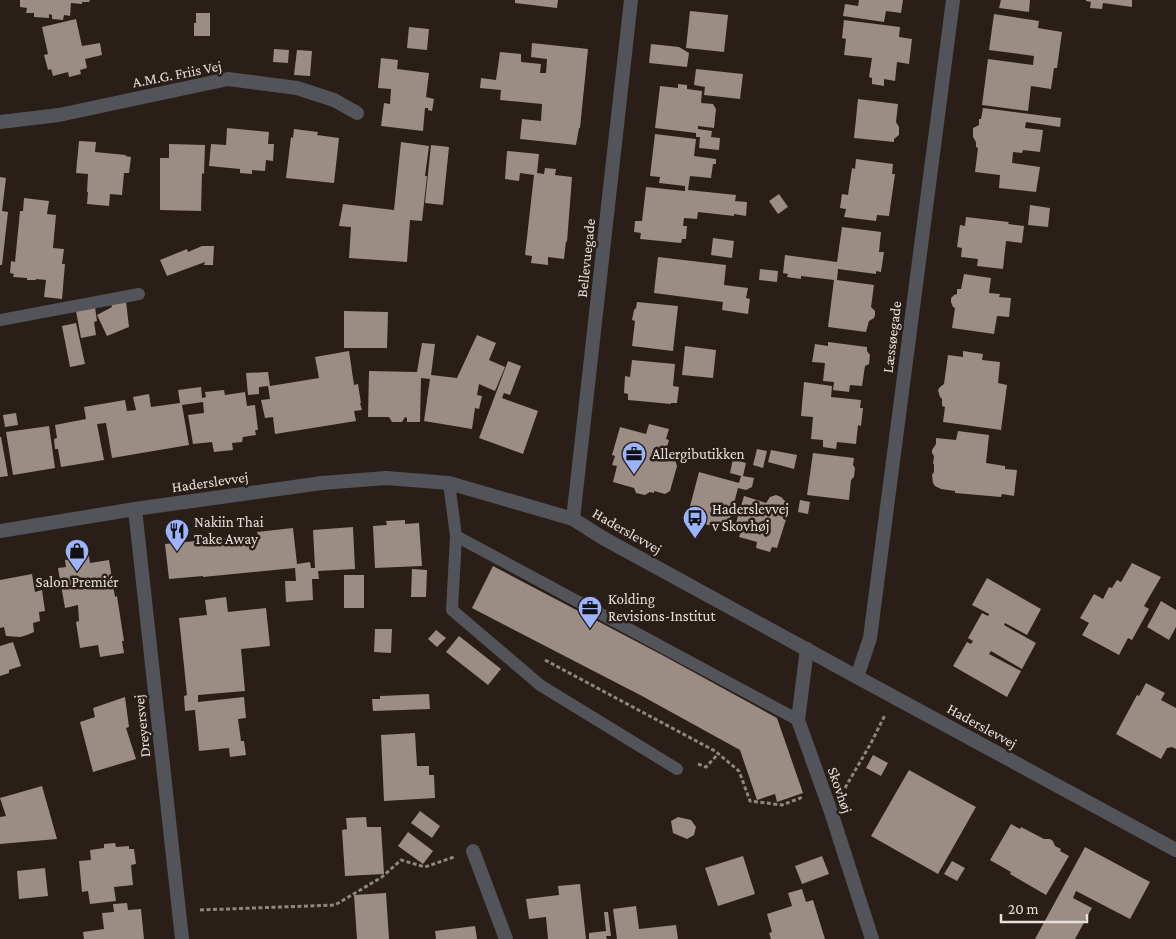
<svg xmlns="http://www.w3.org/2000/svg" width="1176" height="939" font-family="'Crimson Pro',serif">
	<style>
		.building { fill: #9b8c84 }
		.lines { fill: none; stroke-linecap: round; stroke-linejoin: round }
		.path { stroke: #8f8580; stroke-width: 3; stroke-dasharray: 4 2.5; stroke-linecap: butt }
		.service { stroke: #52545a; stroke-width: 12 }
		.minor { stroke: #52545a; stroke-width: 14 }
		.tertiary { stroke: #52545a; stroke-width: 14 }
		.labels { text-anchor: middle; stroke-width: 5; stroke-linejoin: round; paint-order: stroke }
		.street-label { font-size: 15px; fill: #e7dfda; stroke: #2a1e18 }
		.poi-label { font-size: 15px; fill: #e7dfda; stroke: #2a1e18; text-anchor: start }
	</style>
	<rect width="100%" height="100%" fill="#2a1e18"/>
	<g class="building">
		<path d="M20 0H90L89 2H82V4L71 3 70 16 64 15 63 20 52 19V15L49 14V18L34 17V13H26L27 8 20 7Z"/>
		<path d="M515 0H558L557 8 515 3Z"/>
		<path d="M859 0H903L901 13 886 11 884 22 843 16 845 4 858 6Z"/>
		<path d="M1001 0H1030L1029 12 999 8Z"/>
		<path d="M1086 0H1132V7L1103 3 1102 9 1090 8 1091 2 1086 1Z"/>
		<path d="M690 11 728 15 724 52 686 48Z"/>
		<path d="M196 13H210V36H194V23H196Z"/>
		<path d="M994 14 1039 21 1038 28 1062 32 1057 68H1054L1051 89 1031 86 1028 111 982 105 988 59 1033 65 1034 56 989 50Z"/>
		<path d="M76 19 82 46 100 43 102 55 85 59 87 68 80 70 81 74 69 77 68 72 53 76 51 69 48 70 44 55 48 54 42 27Z"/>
		<path d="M844 20 900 27 899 37 912 39 909 64 897 62 895 81 884 79V86L872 84V78L869 77 872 58 844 55 846 39 842 38Z"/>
		<path d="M409 27 429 29 427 50 407 48Z"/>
		<path d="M532 43 588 49 580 128H579L576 145 520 139 522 119 541 121 542 104 500 100 501 90 480 88 481 78 496 80 500 52 521 54V62L541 64 540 73H546L547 59 531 57Z"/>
		<path d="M651 44 679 47 689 53 687 67 649 63Z"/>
		<path d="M274 49 289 50 288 63 273 62Z"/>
		<path d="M297 50 312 51 310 76 294 75Z"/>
		<path d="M381 58 398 60 397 69 429 73 426 97 434 99 432 111 428 110V108H425L423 131 381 126 384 103 390 104 391 89 378 88Z"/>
		<path d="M696 69 743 74 740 99 704 95 705 87 694 85Z"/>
		<path d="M678 84 687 85V89L702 91 701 103 713 104 716 109 714 128 698 126V129L712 131 711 137 720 138 719 150 699 148 700 137H696V133L655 128 660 86 678 88Z"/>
		<path d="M858 99 898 104 896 122 899 127V135L894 139V142L854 138Z"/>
		<path d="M983 108 1061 118 1060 127 1026 122 1025 128 1043 130 1040 152 1023 150 1022 153 1013 152 1012 163 1040 167 1036 192 999 188 1000 175 975 172 978 148 976 147V142L973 137V128L979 125V119H981Z"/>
		<path d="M227 128 269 132 268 144H274L273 161 266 160 265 171 252 170V174L240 173V169L209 166 211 144 226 145Z"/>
		<path d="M294 129 318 132 317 135 339 138 334 183 286 178 291 137 293 138Z"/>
		<path d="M655 134 696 139 694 156 716 159V164H713L711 178 690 176 688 190 736 195 735 201 747 202 746 216 734 214V216L698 212 697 219 684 218 683 226H687L686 239H682L681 243 640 239 641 233 634 232 635 221H642L646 187 685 191V186L659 183 660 177 650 176Z"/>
		<path d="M79 141 96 142 95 152 126 155 125 156 131 157 129 173H124L122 195 110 194 109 206 87 204 88 192H87L88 174 76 173Z"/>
		<path d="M401 142 429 146 425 176H427L422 221 410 220 407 262 349 258 351 227 339 226 343 204 394 210Z"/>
		<path d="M169 144 205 145 204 174 202 173 201 211 160 210V158H169Z"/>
		<path d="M431 145 449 147 443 205 425 203Z"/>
		<path d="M507 151 539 154 537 173 544 174 545 168 556 169 555 175 572 177 567 242 566 241 564 259 548 257V265L531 263 532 256 525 255 534 175 520 173 519 181 505 179Z"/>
		<path d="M856 159 893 164 892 174H895L889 216 877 215 876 221 844 217 846 209 840 208 842 194 848 195 852 168 855 169Z"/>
		<path d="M0 177 6 178 2 211 8 212 2 265H0Z"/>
		<path d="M779 194 788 207 778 214 769 201Z"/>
		<path d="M24 198 49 201 47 214 56 215 53 248 64 249 62 264H65L62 299 44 297 46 280 36 279V280H27V278L13 277 14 274 10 273 11 261 15 262 20 211H23Z"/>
		<path d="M1030 205 1050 208 1048 227 1028 225Z"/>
		<path d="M966 217 1009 222 1008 224 1024 226 1022 243 1006 241 1003 269 977 266 978 259 961 257 962 248 957 247 960 225 965 226Z"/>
		<path d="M842 227 881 232 879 252H884L881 272 876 271V274L838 269 837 280 874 285 871 307 875 311V315L874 318 869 321 866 332 828 327 834 280 801 276V279L787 277 788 274 783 273 785 255 837 262Z"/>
		<path d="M713 238 734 241 732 258 711 255Z"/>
		<path d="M202 246H214L213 265H204L205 262 167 276 160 260 187 249 188 252Z"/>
		<path d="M658 257 726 265 724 285 748 288 746 298 750 299 748 314 722 310 723 302 654 293Z"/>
		<path d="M760 269 778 271 777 282 759 280Z"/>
		<path d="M964 274 991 278 989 293 1000 294 999 297 1011 298 1009 317 997 316 994 334 952 328 955 308 953 307 951 302V298L954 295 957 294V289H961Z"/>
		<path d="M126 301 129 327 107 336 97 315 112 307 111 304Z"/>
		<path d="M637 302 678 306 673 351 632 346 635 321 632 320 634 310 636 308Z"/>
		<path d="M95 307 97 321 94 322 96 335 81 338 76 311Z"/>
		<path d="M344 311 388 312 387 348H344Z"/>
		<path d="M76 323 85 364 70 367 62 326Z"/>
		<path d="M477 335 496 343 489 360 505 367 495 391 479 384 477 395 482 396 479 409 475 408 472 429 424 421 430 379 421 378 420 422H407V418L405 417 402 422H392L389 417H368L369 371 417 372 422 343 435 344 431 375 457 378Z"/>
		<path d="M828 342 867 347V351L870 355 869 364 865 366 862 386 850 385 849 392 833 390 834 382 823 381 825 363 812 362 815 344 828 346Z"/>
		<path d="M685 346 716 350 713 378 682 375Z"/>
		<path d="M349 351 354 385 358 384 361 403H360L362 410 354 411 356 421 275 434 273 417 265 418 261 400 270 399 268 386 259 387V394L248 395 246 373 268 372 270 386 319 378 315 357Z"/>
		<path d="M963 351 983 354 982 360 1000 362 998 383 1007 385 1001 430 943 422 945 407 942 406V399L940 397 938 390 940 387 944 384 948 355 963 357Z"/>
		<path d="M632 360 675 364 673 386 679 387 677 403H671V404L628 400V394L624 393 625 376 630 377Z"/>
		<path d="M508 361 521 366 510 395 504 393 502 398 538 411 523 454 479 438Z"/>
		<path d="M804 382 832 386 831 397 861 400 860 408H863L861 426 858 425 856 444 837 442 836 449 823 447V440L811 439 813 417 801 416Z"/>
		<path d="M201 387 202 398 206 397 205 392 224 390 225 395 245 392 247 406 255 405 258 430H255L256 435 243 437 242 442 232 443 233 450 214 452 212 442 193 444 188 415 204 413 203 402 182 405 189 445 112 458 106 423 97 424 104 460 61 467 58 449H55L54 439 57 438 55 425 86 419 84 407 125 400 127 411 136 410 133 397 149 394 151 407 180 403 178 390Z"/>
		<path d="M16 413 18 425 5 427 3 415Z"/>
		<path d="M649 424 669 429 666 439 669 440 664 457 675 460 677 466 670 491 665 494 654 491V493L650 492 645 495 636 493 634 488 613 482 617 466 612 465 615 456 612 455 620 427 646 434Z"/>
		<path d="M49 426 55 468 13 475 6 432Z"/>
		<path d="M958 431 989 435 986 463 1005 466V469L1017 470 1014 496 1002 494 1001 497 955 493V491L941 489 935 486 933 483 932 475 934 472V464H933L934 456 932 453V450L936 444V438L956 440Z"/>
		<path d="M0 437H1L8 476 0 477Z"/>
		<path d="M757 449 767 451 763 468 753 465Z"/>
		<path d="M771 450 797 455 794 469 768 462Z"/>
		<path d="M813 453 854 458 853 465 855 468 854 477 851 480 849 500 807 495Z"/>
		<path d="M733 459 746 463 743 476 754 478 752 487 746 490 738 488 728 526 716 522 711 526 702 523 701 518 688 514 699 472 739 483 741 476 730 473Z"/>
		<path d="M776 495 781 497 785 501V508L789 510 777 548 772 547 770 552 756 548 757 542 739 537 742 528 735 526 744 496 766 503 770 497Z"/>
		<path d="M800 500 810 502 808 514 798 512Z"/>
		<path d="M405 520V524L419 523 422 566 375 568 373 526 387 525 386 521Z"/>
		<path d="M353 527 355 569 318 571 319 579H312L313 600 286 602 285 581H296L295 568 203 577V576L169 579 165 544 258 535 257 532 293 528 297 564 310 562 311 568H315L313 530Z"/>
		<path d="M89 556 90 563 109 560 115 597 117 596 124 641H122L124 653 100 657 98 645 80 648 76 622 79 621 78 605 65 608 58 568 66 567 65 560Z"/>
		<path d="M1132 563 1161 577 1144 606 1149 609 1132 640 1128 638 1119 655 1082 635 1089 623 1080 618 1094 594 1103 599 1109 587 1112 588 1117 580 1121 582Z"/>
		<path d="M493 566 664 656 777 718 803 793 777 802 775 794 757 800 740 750 642 696 472 608Z"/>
		<path d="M412 569 427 570 426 597H411Z"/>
		<path d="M32 574 35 592 42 590 45 611 39 612 40 621 33 623 34 632 27 635 20 637 6 636 4 627 0 628V580Z"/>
		<rect x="344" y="575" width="20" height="33"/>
		<path d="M987 578 1041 609 1027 635 1005 623 1004 625 1036 643 1022 669 991 651 989 654 1021 671 1007 697 953 666 967 642 971 644 973 641 968 638 982 613 988 616 989 614 972 605Z"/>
		<path d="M226 597 228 612 266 608 270 646 241 649 245 691 198 695V702L244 697 246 718 238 719 241 741H244L246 755 230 757 229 748 199 751 195 710 185 711 184 696 187 695 179 618 207 615 205 600Z"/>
		<path d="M1161 601 1176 610V627L1169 640 1147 627Z"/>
		<path d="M375 629H392L391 653 374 652Z"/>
		<path d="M436 630 446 638 437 647 428 639Z"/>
		<path d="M459 636 501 669 488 685 446 652Z"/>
		<path d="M13 642 21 666 9 670V673L0 676V646Z"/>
		<path d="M1146 683 1165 693 1161 700 1176 708V749L1172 747 1167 748 1161 759 1116 734 1137 695 1139 696Z"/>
		<path d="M429 694 430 709 373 711 372 699H380V696Z"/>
		<path d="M125 697 129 727 126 728 136 759 93 772 80 722 95 717 93 708Z"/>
		<path d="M415 733 417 766H429V775H434L435 798 384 801 381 735Z"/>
		<path d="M873 755 888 763 881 776 866 768Z"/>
		<path d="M909 770 976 807 938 874 871 836Z"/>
		<path d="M42 786 57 839 0 844V817L6 816 0 798Z"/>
		<path d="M420 811 440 826 432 838 411 823Z"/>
		<path d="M366 817 367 827H381L384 874 345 876 342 830 347 829 346 818Z"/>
		<path d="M678 817 691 820 696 827 694 835 687 839 673 833 671 821Z"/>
		<path d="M1011 824 1020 829 1021 827 1044 839H1050L1053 841 1055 846 1061 849 1060 851 1069 856 1046 895 1010 874 1011 872 990 860Z"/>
		<path d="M408 832 433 851 423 864 398 846Z"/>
		<path d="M115 843 116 847 129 846V849H134L136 864 131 865 133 885 114 887 116 901 90 904 88 891 82 892 79 861 91 860 90 850 104 848V844Z"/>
		<path d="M1085 847 1150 882 1130 919 1076 891 1073 898 1092 908 1075 939H1035Z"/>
		<path d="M743 856 755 894 718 906 705 868Z"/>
		<path d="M822 856 829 874 802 884 795 866Z"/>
		<path d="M952 861 965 868 957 881 944 874Z"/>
		<path d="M45 868 48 896 19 899 17 871Z"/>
		<path d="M580 884 586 939H548L546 917 529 919 526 899 559 895 558 886Z"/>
		<path d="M802 889 806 902 813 900 825 939H771L769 933 772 932 767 914 792 906 788 893Z"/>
		<path d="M386 893 389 939H357L354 895Z"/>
		<path d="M127 903 128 910 141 909 144 939H84L83 932 104 929 102 913 114 912 113 904Z"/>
		<path d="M636 906 639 929 676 925 678 939H617L613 909Z"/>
		<path d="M604 912H608L611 936H606L607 939H589V933L606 931Z"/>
		<path d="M475 926 477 939H436L435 931Z"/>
	</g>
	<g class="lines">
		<g class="path">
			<path d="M545 660 715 751 739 771 750 801 782 805 803 797"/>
			<path d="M698 764 706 767 718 754"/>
			<path d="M845 788 871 743 885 715"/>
			<path d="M200 910 335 905 382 877 401 860 425 867 454 857"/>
		</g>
		<g class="service">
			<path d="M0 320 139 294"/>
			<path d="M449 483 456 536 798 720"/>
			<path d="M456 536 452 610 540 685 677 769"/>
		</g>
		<g class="minor">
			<path d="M0 122 59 115 228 79 297 88 334 100 357 113"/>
			<path d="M135 509 182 939"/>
			<path d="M573 519 631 0"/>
			<path d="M807 649 798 720 831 812 872 939"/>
			<path d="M857 677 870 638 953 0"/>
			<path d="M473 851 506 939"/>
		</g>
		<path class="tertiary" d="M0 531 135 509 322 483 386 478 449 483 573 519 603 538 857 677 1176 850"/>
	</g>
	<defs>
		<symbol id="office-pin" viewBox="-11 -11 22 30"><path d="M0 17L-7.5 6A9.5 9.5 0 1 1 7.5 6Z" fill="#9cb4fd" stroke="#2a1e18"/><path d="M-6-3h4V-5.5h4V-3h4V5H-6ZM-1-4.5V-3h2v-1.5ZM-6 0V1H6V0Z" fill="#111"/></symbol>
		<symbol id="bus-pin" viewBox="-11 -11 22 30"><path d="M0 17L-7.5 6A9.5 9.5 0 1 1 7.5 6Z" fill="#9cb4fd" stroke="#2a1e18"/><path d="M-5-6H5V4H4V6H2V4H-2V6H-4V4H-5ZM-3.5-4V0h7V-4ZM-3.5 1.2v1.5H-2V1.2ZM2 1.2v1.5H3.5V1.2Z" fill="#111"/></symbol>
		<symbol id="restaurant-pin" viewBox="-11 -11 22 30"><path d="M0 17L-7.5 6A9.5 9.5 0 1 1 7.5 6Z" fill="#9cb4fd" stroke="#2a1e18"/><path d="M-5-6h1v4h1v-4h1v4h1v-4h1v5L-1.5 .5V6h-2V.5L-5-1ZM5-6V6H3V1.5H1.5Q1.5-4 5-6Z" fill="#111"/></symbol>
		<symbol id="shop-pin" viewBox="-11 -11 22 30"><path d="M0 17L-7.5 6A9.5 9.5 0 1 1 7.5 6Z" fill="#9cb4fd" stroke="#2a1e18"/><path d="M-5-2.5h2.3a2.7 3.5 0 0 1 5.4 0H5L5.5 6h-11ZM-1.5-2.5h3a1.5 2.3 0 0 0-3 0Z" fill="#111"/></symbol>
	</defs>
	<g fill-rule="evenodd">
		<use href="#office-pin" x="620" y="440" width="28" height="38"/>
		<use href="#bus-pin" x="681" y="504" width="28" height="38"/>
		<use href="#restaurant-pin" x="163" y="517" width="28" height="38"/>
		<use href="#shop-pin" x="63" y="537" width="28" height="38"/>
		<use href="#office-pin" x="576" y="594" width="28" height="38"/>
	</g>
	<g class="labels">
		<g class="street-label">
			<text transform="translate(177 74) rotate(-11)" y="5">A.M.G. Friis Vej</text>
			<text transform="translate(586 258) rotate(-84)" y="5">Bellevuegade</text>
			<text transform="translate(892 337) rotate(-83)" y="5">Læssøegade</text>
			<text transform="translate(210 482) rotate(-8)" y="5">Haderslevvej</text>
			<text transform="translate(627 531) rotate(30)" y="5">Haderslevvej</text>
			<text transform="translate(142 726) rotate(-96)" y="5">Dreyersvej</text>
			<text transform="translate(982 726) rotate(29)" y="5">Haderslevvej</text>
			<text transform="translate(840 790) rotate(71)" y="5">Skovhøj</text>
		</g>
		<g class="poi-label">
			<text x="652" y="459">Allergibutikken</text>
			<text x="712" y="514">Haderslevvej<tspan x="712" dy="17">v Skovhøj</tspan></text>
			<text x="194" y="527">Nakiin Thai<tspan x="194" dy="17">Take Away</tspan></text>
			<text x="77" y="587" text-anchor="middle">Salon Premiér</text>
			<text x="608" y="604">Kolding<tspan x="608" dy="17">Revisions-Institut</tspan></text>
		</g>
	</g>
	<path d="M1001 914v8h86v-8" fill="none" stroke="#e7dfda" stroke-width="2.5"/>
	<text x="1008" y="914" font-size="15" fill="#e7dfda" stroke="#2a1e18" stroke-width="4" paint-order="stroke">20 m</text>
</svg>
